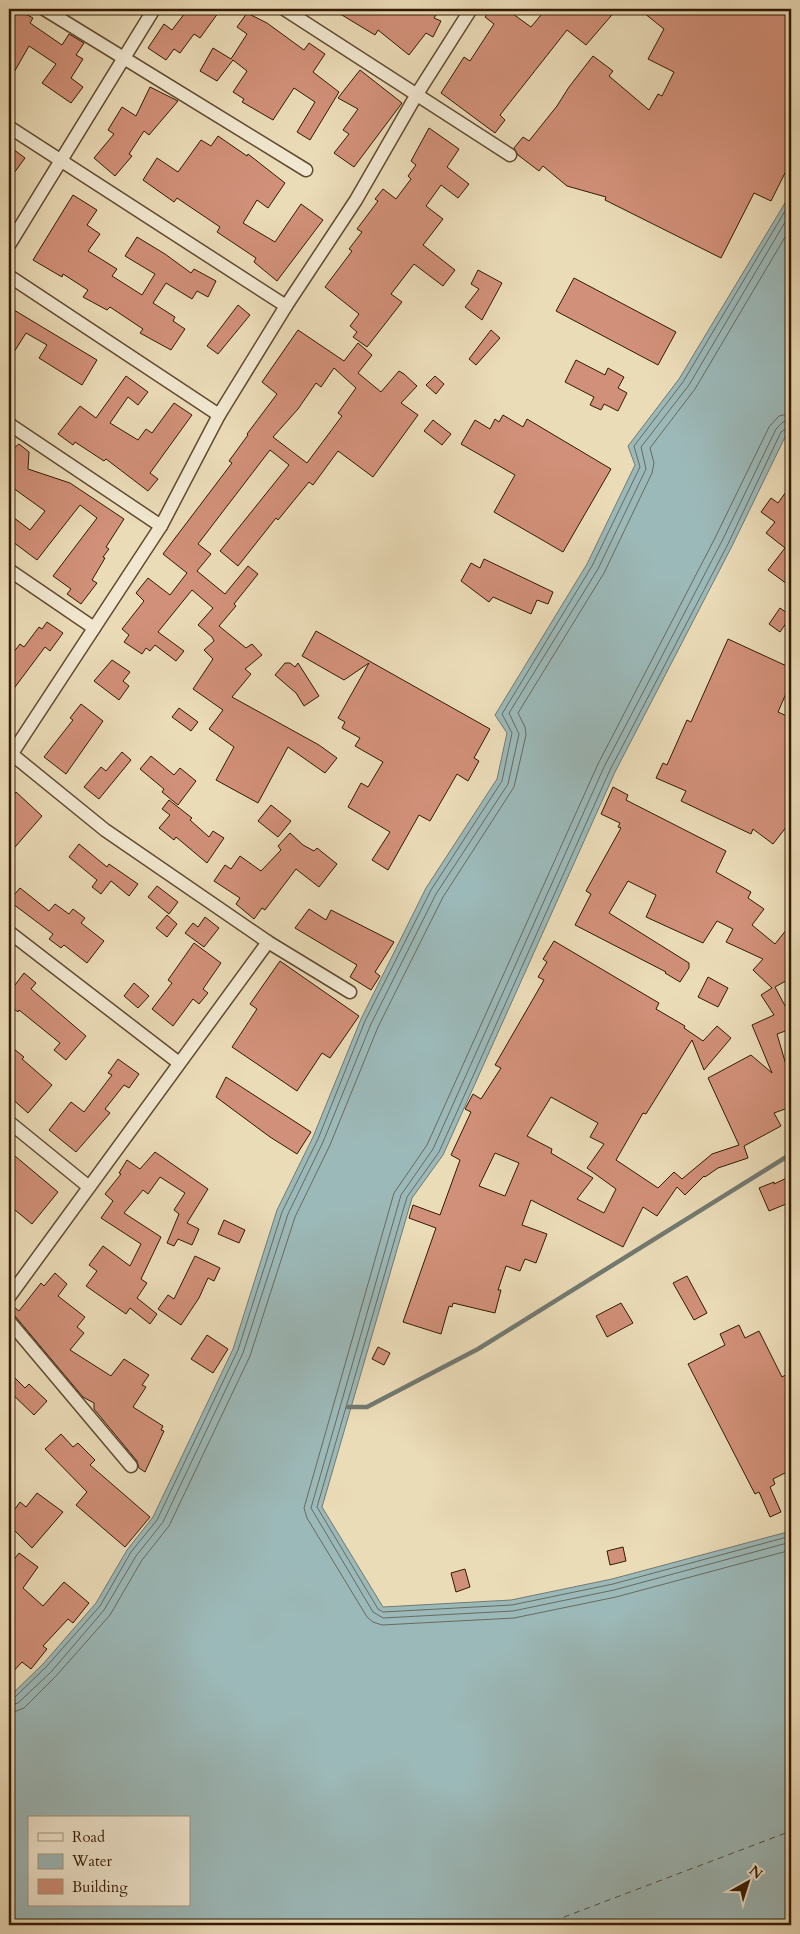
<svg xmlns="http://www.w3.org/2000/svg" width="800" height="1934" font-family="Cardo,serif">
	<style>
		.water { fill: #9cb9b9; stroke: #727970; fill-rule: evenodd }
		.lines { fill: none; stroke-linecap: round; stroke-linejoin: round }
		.shore { stroke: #686a5e; stroke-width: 1 }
		.stream { stroke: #727970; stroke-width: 4.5 }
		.ferry { stroke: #524a3a; stroke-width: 1; stroke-dasharray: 6 5; stroke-linecap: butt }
		.building { fill: #d19079; stroke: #331a03; fill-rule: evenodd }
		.street-casing { stroke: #614a30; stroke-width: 15 }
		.street { stroke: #f2e8d1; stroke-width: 12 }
	</style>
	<rect width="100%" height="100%" fill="#ebdcb8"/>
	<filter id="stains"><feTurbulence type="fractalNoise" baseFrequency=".004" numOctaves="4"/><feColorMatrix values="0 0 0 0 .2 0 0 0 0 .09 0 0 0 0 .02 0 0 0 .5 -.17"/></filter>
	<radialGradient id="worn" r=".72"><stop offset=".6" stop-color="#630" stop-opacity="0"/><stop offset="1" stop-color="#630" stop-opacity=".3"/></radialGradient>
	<path class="water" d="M791 193V430L786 435 732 546 615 772 443 1155 412 1198 322 1507 383 1607 511 1600 612 1579 791 1531V1925H9V1697L43 1664 96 1603 127 1550 153 1517 233 1349 277 1210 313 1137 361 1019 426 888 497 779 507 733 495 715 587 564 635 465 628 446 679 379ZM29 1818H189V1905H29Z"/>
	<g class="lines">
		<g class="shore">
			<path d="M791 413 779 416 769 427 715 538 598 764 427 1145 394 1193 304 1508 307 1518 367 1617 373 1622 382 1625 514 1618 616 1597 791 1550"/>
			<path d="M791 420 783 422 776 429 722 541 604 767 433 1149 401 1195 311 1508 373 1612 383 1618 513 1611 614 1590 791 1542"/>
			<path d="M791 426 781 432 728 544 610 770 439 1152 407 1197 317 1507 378 1609 383 1612 512 1605 613 1584 791 1536"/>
			<path d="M9 1700 14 1698 46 1667 100 1606 131 1552 157 1520 238 1350 282 1212 318 1139 365 1021 431 890 502 781 512 733 502 714 592 566 640 467 634 446 683 382 791 201"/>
			<path d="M9 1706 18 1703 51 1672 104 1610 136 1556 163 1522 243 1353 288 1214 323 1142 371 1024 436 894 508 784 519 734 509 713 598 569 646 469 641 447 689 385 791 212"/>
			<path d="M9 1714 24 1708 56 1676 110 1615 142 1560 169 1526 250 1356 295 1217 330 1145 378 1027 443 897 514 787 526 735 525 727 518 713 604 573 652 473 654 463 650 448 695 389 791 227"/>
		</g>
		<path class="stream" d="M348 1407H367L478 1349 791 1154"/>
		<path class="ferry" d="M543 1925 791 1831"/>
	</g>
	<g class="building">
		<path d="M9 9H16L33 18 30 23 62 45 69 34 84 43 76 55 83 59 71 78 83 87 71 103 42 83 56 64 29 46 9 81Z"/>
		<path d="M188 9H221L200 38 194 34 180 53 174 49 166 60 148 48 164 24 172 30Z"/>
		<path d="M332 9H440L434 18 441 21 433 37 426 33 409 55 378 30 375 35Z"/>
		<path d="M491 9H506L531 27 546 9H617L586 45 567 30 500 115 505 120 495 133 441 93 464 57 470 61 494 24 485 17Z"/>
		<path d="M639 9H791V161L771 201 754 193 721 258 605 200 606 197 567 186 543 166 539 171 518 155 514 148 523 137 529 141 557 106 569 87 593 56 613 71 609 76 649 110 658 94 662 96 674 72 648 59 664 29Z"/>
		<path d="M247 13 267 23 304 50 309 43 325 54 313 72 339 92 310 140 297 132 315 102 294 88 273 120 242 102 244 99 233 92 247 71 233 60 217 81 200 71 213 48 231 59 247 34 237 27Z"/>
		<path d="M360 70 402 103 354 167 334 153 349 134 343 130 358 109 338 98Z"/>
		<path d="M150 87 178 101 149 135 144 131 129 154 132 156 115 176 94 158 114 134 108 130 122 107 136 116Z"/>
		<path d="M429 128 459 149 447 167 469 184 458 198 441 185 426 206 443 219 423 245 455 270 443 286 414 264 391 294 402 302 367 347 353 337 357 332 350 326 359 314 325 287 352 251 349 249 362 232 357 229 378 201 375 199 383 189 396 199 411 179 408 176 416 165 411 161Z"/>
		<path d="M218 136 247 156 248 154 285 183 268 208 257 200 243 223 275 242 301 204 323 220 277 281 254 262 256 258 217 232 220 227 177 198 174 202 143 180 157 158 178 172 201 140 211 146Z"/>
		<path d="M9 146 25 158 9 180Z"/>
		<path d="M73 195 97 210 87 225 100 234 88 251 117 269 112 276 142 295 155 274 125 256 137 237 165 254 191 273 194 269 216 281 208 297 197 291 192 299 166 283 153 303 175 317 173 321 185 329 171 350 140 333 143 329 110 307 107 310 83 297 88 290 63 274 62 277 33 260Z"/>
		<path d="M478 270 502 283 482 320 465 307 479 289 471 284Z"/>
		<path d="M574 278 676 332 658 365 556 311Z"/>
		<path d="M238 305 250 315 218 354 207 346Z"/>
		<path d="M9 307 97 360 82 385 39 358 47 345 26 333 9 360Z"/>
		<path d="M298 330 344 361 358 343 372 355 358 373 381 392 399 371 404 374 417 386 401 403 418 415 373 477 338 451 313 485 309 482 278 520 276 518 238 566 220 551 289 465 270 450 198 544 211 554 197 571 225 594 248 566 258 574 234 604 236 606 219 626 246 648 252 644 262 655 245 669 251 674 232 697 319 745 337 758 325 773 288 747 258 803 216 780 234 747 209 729 223 710 193 689 213 659 204 650 214 641 212 637 198 625 213 608 192 590 158 632 184 651 176 661 155 645 150 651 146 648 142 654 124 642 129 635 122 629 144 601 136 593 148 578 170 595 187 573 163 554 232 463 229 461 248 435 247 434 277 394 262 382ZM334 368 356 388 338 413 342 416 307 463 273 437 298 409 316 383 321 387Z"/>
		<path d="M491 330 500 338 476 365 469 359Z"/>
		<path d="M576 360 605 375 608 368 624 377 618 388 627 393 618 411 604 404 601 410 590 405 594 397 565 382Z"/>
		<path d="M126 376 148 392 138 405 128 397 110 423 138 440 146 429 152 433 174 403 192 415 150 473 158 479 148 491 106 459 104 461 75 442 73 445 58 434 80 406 96 418Z"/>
		<path d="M435 376 444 384 436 394 426 385Z"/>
		<path d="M503 415 523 427 527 419 611 469 563 552 494 512 515 475 461 444 475 420 490 429 495 419 499 422Z"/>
		<path d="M433 420 451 434 442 445 424 431Z"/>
		<path d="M19 444 29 452 28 469 70 483 124 519 106 547 109 549 103 557 105 558 92 580 97 583 81 604 67 594 71 589 53 576 97 518 80 505 37 560 9 539V514L30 530 45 511 9 485V452Z"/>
		<path d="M791 485V587L768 570 785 548 766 533 775 522 761 512 771 498 778 503Z"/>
		<path d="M484 559 553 592 548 604 537 600 531 614 493 597 489 602 461 581 471 563 480 568Z"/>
		<path d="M780 608 791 616 780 632 769 624Z"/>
		<path d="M47 622 63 633 50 651 45 647 9 695V658L20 644 24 647 39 627 42 629Z"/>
		<path d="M316 631 490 729 474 758 479 761 468 781 457 774 430 821 419 815 388 870 372 860 390 832 348 807 361 783 368 787 383 762 355 746 360 738 342 728 345 722 338 718 369 663 344 680 302 656Z"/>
		<path d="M728 639 791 668V682L778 712 791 718V821L773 844 753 829 751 834 681 801 686 791 656 778 663 763 667 765 687 720 691 722Z"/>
		<path d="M112 660 130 672 123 681 129 686 119 700 94 681Z"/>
		<path d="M285 663H290L295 667 298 663 319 696 304 706 296 693 275 675Z"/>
		<path d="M81 704 103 721 66 774 44 757 73 720 70 718Z"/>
		<path d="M179 708 198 722 191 731 172 717Z"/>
		<path d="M122 752 131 760 99 799 84 787 101 767 106 771Z"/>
		<path d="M151 756 174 775 180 768 196 781 178 805 162 792 164 789 140 769Z"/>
		<path d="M613 787 628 795 626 800 726 851 716 872 751 892 748 898 764 909 752 925 775 944 791 924V978L775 987 791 1017V1029L777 1034 791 1082V1115L788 1108 774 1113 781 1126 744 1146 748 1158 718 1168 705 1177 704 1176 685 1195 677 1187 657 1216 643 1207 623 1247 531 1200 522 1225 547 1234 536 1263 525 1259 520 1271 506 1266 498 1290H501L495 1313 453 1303 452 1307 449 1306 441 1334 403 1322 436 1228 409 1218 413 1205 440 1215 460 1160 451 1155 471 1112 465 1109 473 1094 481 1099 501 1068 495 1065 544 980 538 977 547 962 543 959 554 941 659 1003 656 1009 685 1026 684 1028 703 1041 717 1026 731 1038 704 1070 692 1040 646 1114 643 1113 616 1160 658 1188 674 1172 682 1179 712 1154 739 1145 708 1078 751 1055 772 1073 752 1025 774 1015 761 995 772 988 753 970 763 959 726 942 733 929 717 921 703 943 646 917 656 895 628 881 609 913 689 963V968L680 982 665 973 666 972 575 925 591 894 586 891 621 828 618 827 620 823 601 814ZM551 1097 598 1123 590 1137 604 1144 587 1168 616 1189 604 1213 577 1199 593 1178 551 1153 552 1149 527 1136ZM495 1153 519 1163 505 1196 479 1186Z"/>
		<path d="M16 792 42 816 9 854V801Z"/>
		<path d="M169 800 192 818 190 820 209 837 213 831 224 838 207 863 176 837 174 840 159 828 170 815 162 809Z"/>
		<path d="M271 805 291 821 278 837 258 821Z"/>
		<path d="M290 833 303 845 314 851 317 848 337 864 319 887 296 869 265 910 262 908 254 919 236 904 240 898 214 881 225 865 231 869 240 856 261 871 281 850 278 846Z"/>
		<path d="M79 844 107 867 109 864 138 884 129 896 111 881 101 894 92 887 97 880 69 857Z"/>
		<path d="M157 886 178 902 169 914 148 897Z"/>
		<path d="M20 888 49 911 55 904 69 914 73 909 85 918 81 923 104 941 87 963 64 945 61 948 49 939 53 934 9 901Z"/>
		<path d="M309 909 326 920 331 910 394 942 375 972 380 976 371 990 350 977 357 965 295 928Z"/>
		<path d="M167 915 177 924 167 937 156 928Z"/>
		<path d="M205 917 219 928 204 947 185 933 193 923 198 927Z"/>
		<path d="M194 943 221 963 203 989 208 993 199 1004 193 999 173 1026 152 1009 172 983 168 980Z"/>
		<path d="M280 961 359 1016 330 1058 322 1053 297 1091 232 1047 257 1009 250 1004Z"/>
		<path d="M24 973 36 983 31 989 86 1036 66 1060 54 1050 60 1043 19 1010 18 1012 9 1005V993Z"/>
		<path d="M708 977 728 988 718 1007 698 997Z"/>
		<path d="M134 983 149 996 138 1008 124 996Z"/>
		<path d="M9 1045 24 1057 22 1059 52 1085 28 1113 9 1096V1082L14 1076 10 1073 9 1075Z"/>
		<path d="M118 1059 139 1074 129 1088 124 1085 105 1109 110 1113 76 1152 49 1130 71 1102 84 1112 112 1075 108 1073Z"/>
		<path d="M226 1077 311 1132 297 1154 270 1137 216 1097Z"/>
		<path d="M155 1152 208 1189 187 1223 199 1229 192 1245 178 1239 174 1246 167 1243 179 1214 174 1210 185 1193 160 1177 148 1194 143 1190 124 1213 161 1237 141 1279 147 1283 137 1298 157 1314 150 1324 130 1308 126 1314 86 1286 97 1271 89 1265 103 1246 130 1266 141 1244 101 1218 113 1201 105 1194 121 1174 119 1173 127 1160 140 1169Z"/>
		<path d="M15 1156 58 1192 32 1224 9 1205V1164Z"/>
		<path d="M791 1176V1202L769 1211 759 1188 774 1182V1184Z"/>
		<path d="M224 1220 245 1230 239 1243 218 1234Z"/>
		<path d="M195 1256 220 1268 214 1281 208 1278 199 1298 181 1325 158 1309 168 1295 174 1299Z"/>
		<path d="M55 1273 67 1284 58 1296 85 1317 77 1327 84 1333 70 1350 111 1376 124 1359 149 1375 142 1385 146 1387 133 1407 163 1426 161 1430 164 1431 145 1472 139 1468 137 1461 94 1409V1403L83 1397 15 1316 9 1313 14 1307 19 1311 41 1283 44 1286Z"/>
		<path d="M687 1276 707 1313 694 1320 673 1283Z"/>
		<path d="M621 1303 633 1323 607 1337 596 1316Z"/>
		<path d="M739 1325 745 1338 759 1331 782 1377 791 1372V1470L773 1479 775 1484 770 1487 781 1512 770 1517 759 1492 755 1494 688 1364 725 1345 720 1334Z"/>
		<path d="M207 1335 228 1349 213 1373 191 1359Z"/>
		<path d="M378 1347 390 1353 384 1365 372 1359Z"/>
		<path d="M9 1372 25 1388 29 1384 47 1401 34 1415 9 1391Z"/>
		<path d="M61 1434 73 1447 78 1443 95 1460 90 1465 150 1517 125 1547 76 1505 87 1492 45 1449Z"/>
		<path d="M37 1493 63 1512 32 1548 9 1525V1504L15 1509 20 1502 26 1507Z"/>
		<path d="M623 1547 626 1561 610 1565 607 1551Z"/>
		<path d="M19 1553 38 1567 23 1588 43 1606 64 1582 89 1603 73 1623 68 1619 43 1646 47 1649 31 1669 22 1662 9 1676V1566Z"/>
		<path d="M465 1569 470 1587 456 1592 451 1573Z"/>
	</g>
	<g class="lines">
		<defs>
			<g id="street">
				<path d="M44 9 306 170"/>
				<path d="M284 9 510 155"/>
				<path d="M9 127 286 306"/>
				<path d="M9 245 154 9"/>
				<path d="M9 276 219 415"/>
				<path d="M9 424 161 526"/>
				<path d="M9 570 94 628"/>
				<path d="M9 752 105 830 268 942 350 992"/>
				<path d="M9 758 161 526 219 415 286 306 356 200 417 94 471 9"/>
				<path d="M9 932 179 1063"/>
				<path d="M9 1122 89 1187"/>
				<path d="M9 1297 268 942"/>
				<path d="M9 1321 131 1466"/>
			</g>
		</defs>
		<use href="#street" class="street-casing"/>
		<use href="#street" class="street"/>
	</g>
	<rect width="800" height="1934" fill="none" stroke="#ebdcb8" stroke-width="30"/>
	<rect x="10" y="10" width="780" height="1914" fill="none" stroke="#331a03" stroke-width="2.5"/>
	<rect x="15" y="15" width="770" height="1904" fill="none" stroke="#331a03"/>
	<rect x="28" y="1816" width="162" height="90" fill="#f2e8d1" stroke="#a6967f"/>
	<rect x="38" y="1833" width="25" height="8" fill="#f2e8d1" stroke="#a6967f"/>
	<text x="72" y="1842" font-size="15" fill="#331a03">Road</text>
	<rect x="38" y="1854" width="25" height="15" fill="#9cb9b9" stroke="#a6967f"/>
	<text x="72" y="1866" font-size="15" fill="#331a03">Water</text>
	<rect x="38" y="1879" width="25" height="15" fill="#d19079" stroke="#a6967f"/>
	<text x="72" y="1892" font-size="15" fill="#331a03">Building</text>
	<g transform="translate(748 1882) rotate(39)" stroke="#f2e8d1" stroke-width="4" paint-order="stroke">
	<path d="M0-4L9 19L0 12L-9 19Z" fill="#331a03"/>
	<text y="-8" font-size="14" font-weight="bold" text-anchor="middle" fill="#331a03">N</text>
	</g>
	<rect width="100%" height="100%" filter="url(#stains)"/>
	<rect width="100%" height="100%" fill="url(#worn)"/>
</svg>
